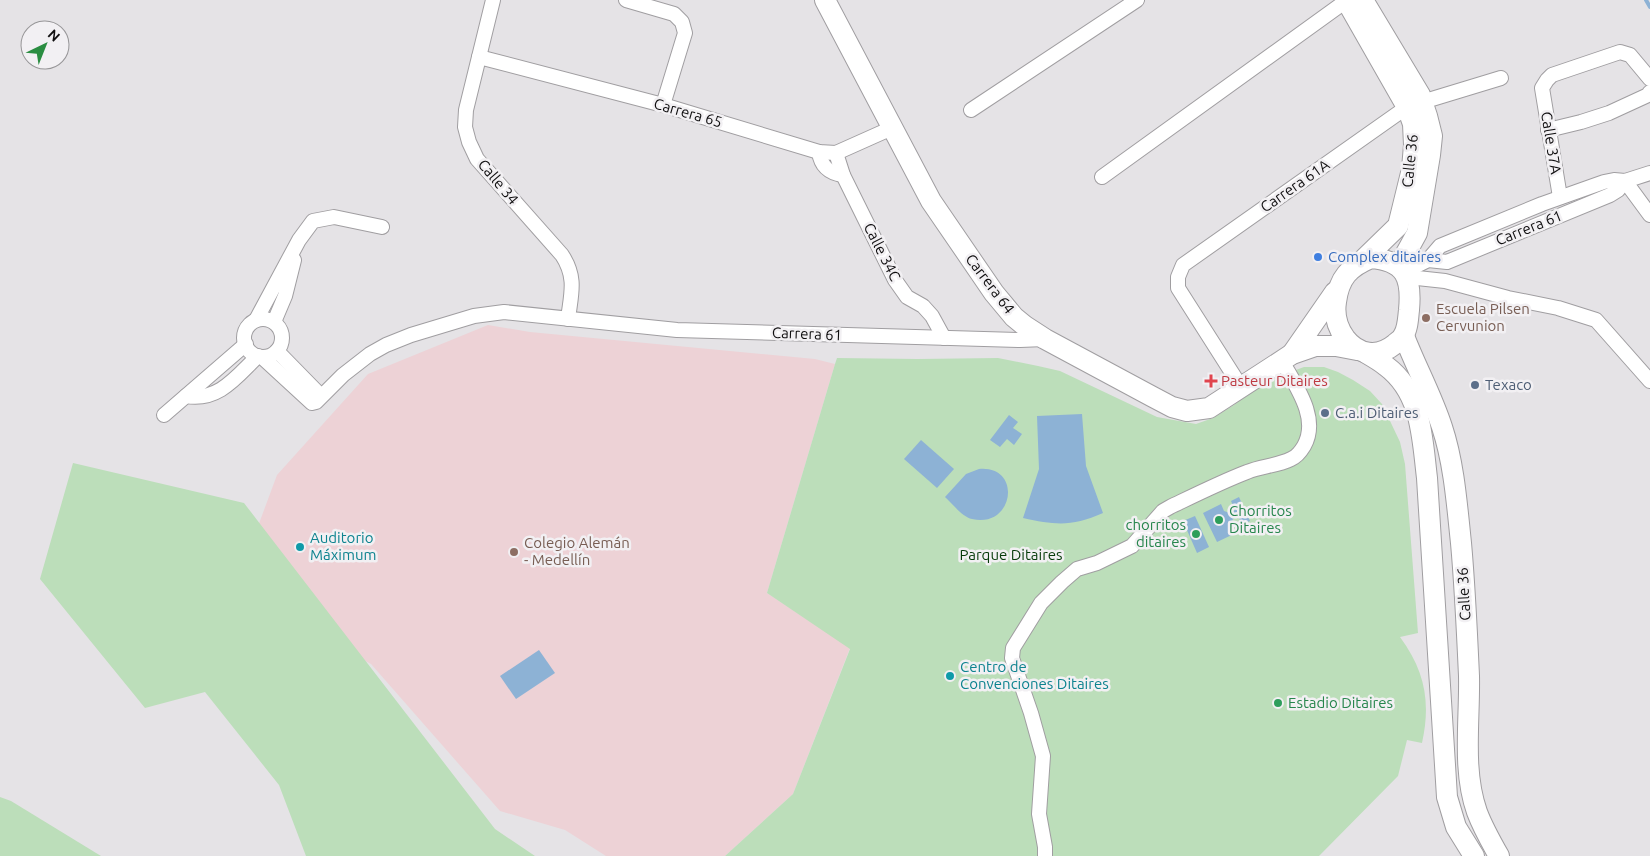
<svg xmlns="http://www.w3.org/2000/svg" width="1650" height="856" font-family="Ubuntu,sans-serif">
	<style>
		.education { fill: #edd2d6 }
		.green { fill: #bcdeba }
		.water { fill: #8db2d5 }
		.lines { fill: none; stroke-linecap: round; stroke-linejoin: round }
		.stream { stroke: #8db2d5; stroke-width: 4 }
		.street-casing { stroke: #a09ea1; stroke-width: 16 }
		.secondary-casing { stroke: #a09ea1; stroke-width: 22 }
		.street { stroke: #fff; stroke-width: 14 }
		.secondary { stroke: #fff; stroke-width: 20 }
		.shop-dot { fill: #3f7fe0; stroke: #f2f0f3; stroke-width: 2 }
		.education-dot { fill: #8d6e63; stroke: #f2f0f3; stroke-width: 2 }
		.health-dot { fill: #e0444e; stroke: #f2f0f3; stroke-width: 2 }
		.service-dot { fill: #5c6f8a; stroke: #f2f0f3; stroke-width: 2 }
		.leisure-dot { fill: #2e9e5b; stroke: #f2f0f3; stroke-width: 2 }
		.culture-dot { fill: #0f9aa8; stroke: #f2f0f3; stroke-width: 2 }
		.labels { text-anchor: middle; stroke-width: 5; stroke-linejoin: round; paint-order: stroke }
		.street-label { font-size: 15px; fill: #0f0e0f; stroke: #f2f0f3 }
		.shop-label { font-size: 15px; fill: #366cbe; stroke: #f2f0f3; text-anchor: start }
		.education-label { font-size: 15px; fill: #785e54; stroke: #f2f0f3; text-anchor: start }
		.health-label { font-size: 15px; fill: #be3a42; stroke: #f2f0f3; text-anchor: start }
		.service-label { font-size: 15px; fill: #4e5e75; stroke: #f2f0f3; text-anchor: start }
		.leisure-label { font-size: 15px; fill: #27864d; stroke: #f2f0f3; text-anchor: start }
		.culture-label { font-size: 15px; fill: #0d838f; stroke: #f2f0f3; text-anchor: start }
		.park-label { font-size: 15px; fill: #063b09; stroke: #f2f0f3 }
	</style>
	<rect width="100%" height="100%" fill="#e5e3e6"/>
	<path class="education" d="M488 325 530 332 815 359 835 364 767 593 850 648 793 794 725 856H606L565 830 500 811 371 664 234 591 277 475 368 374Z"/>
	<g class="green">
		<path d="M837 358 918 359 998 358 1038 366 1060 371 1157 417 1196 424 1213 418 1234 405 1263 382 1304 367H1324L1338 372 1353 380 1370 391 1382 404 1400 442 1405 464 1418 633 1400 637C1425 671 1431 702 1422 743L1407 740 1398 776 1319 856H725L793 794 850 649 767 593 835 364Z"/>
		<path d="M73 463 244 503 495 829 535 856H306L279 785 205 692 145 708 40 579Z"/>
		<path d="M0 797 11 801 101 856H0Z"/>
	</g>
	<g class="water">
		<path d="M1082 414 1086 466 1103 513C1072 527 1055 525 1023 518L1039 469 1037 416Z"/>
		<path d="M1009 415 1018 422 1013 428 1022 434 1014 445 1007 439 1000 447 990 440Z"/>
		<path d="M921 440 954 469 937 488 904 459Z"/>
		<path d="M979 469C1023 465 1014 529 972 519 962 517 953 504 945 497L966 474Z"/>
		<path d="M1239 497 1250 521 1242 524 1238 516 1233 519 1231 524 1236 533 1217 542 1203 513 1221 504 1224 511 1230 513 1235 510 1231 501Z"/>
		<path d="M1195 516 1209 547 1197 553 1183 521Z"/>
		<path d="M539 650 555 673 516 699 500 676Z"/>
	</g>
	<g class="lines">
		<path class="stream" d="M1646 0 1650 7"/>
		<defs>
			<g id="street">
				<path d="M493 0 466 110 465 127 469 142 477 159 562 255C577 278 571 294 568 319"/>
				<path d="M626 0 674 14 682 22 685 33 663 105"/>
				<path d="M479 57 663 105 819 152 836 153 892 128"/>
				<path d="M1422 102 1501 78"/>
				<path d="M971 110 1137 0"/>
				<path d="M1548 130 1581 122 1609 113 1648 95 1650 92"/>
				<path d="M819 152C821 167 829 173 843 175"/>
				<path d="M836 153 843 175 895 280 907 297 923 306 932 316 944 338"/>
				<path d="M1102 177 1346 1"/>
				<path d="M1625 181 1650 215"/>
				<path d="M1560 197 1542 88 1547 80 1552 75 1620 52 1630 55 1650 79"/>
				<path d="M1428 260 1447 262 1610 195 1618 190 1625 181"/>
				<path d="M1404 272 1428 260 1440 246 1542 204 1604 182 1614 180 1625 181 1650 173"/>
				<path d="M1408 277 1445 281 1508 298 1558 308 1596 320 1650 381"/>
				<circle cx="263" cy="338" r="19"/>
				<path d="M256 320 299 240 313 221 334 217 382 227"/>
				<path d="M274 322 285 296 294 260"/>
				<path d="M277 351 321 396"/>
				<path d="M262 357 312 403 316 402 343 375 370 354 386 345 411 335 474 316 504 312 677 330 1020 340 1045 339"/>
				<path d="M1241 387 1178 288V277L1183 265 1407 107"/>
				<path d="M186 396C219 402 237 376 258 356"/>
				<path d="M164 415 246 344"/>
				<path d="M1045 856V847L1039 814 1043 756 1031 713 1012 658 1013 648 1041 603 1062 582 1077 569 1097 563 1132 546 1163 511 1170 507C1195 495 1221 482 1247 472 1261 466 1277 466 1291 459 1296 457 1301 451 1304 446 1320 418 1295 385 1282 361"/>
			</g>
			<g id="secondary">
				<path d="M825 0 931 201 994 293 1014 317 1025 326 1045 339 1153 397 1172 407 1187 411 1209 408 1292 354 1315 346H1336L1357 350"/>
				<path d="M1346 0 1407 107 1413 124 1414 145 1412 169 1398 226 1361 262"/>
				<path d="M1363 0 1420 95 1427 116 1432 136 1430 155 1417 233 1399 266"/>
				<path d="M1371 258C1406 261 1412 278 1409 310 1408 318 1408 329 1403 336 1402 339 1397 342 1395 344 1378 358 1358 355 1345 338 1337 327 1334 315 1336 302 1339 278 1349 267 1371 258Z"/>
				<path d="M1404 336C1416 367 1432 396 1442 427 1454 463 1457 505 1461 543 1465 587 1467 632 1469 676 1470 720 1462 770 1477 812 1483 828 1491 842 1499 856"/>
				<path d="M1366 353C1373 357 1380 361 1386 366 1422 393 1422 437 1427 478L1447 797 1456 827 1474 856"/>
				<path d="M1292 354 1335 292"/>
			</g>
		</defs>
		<use href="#street" class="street-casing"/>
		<use href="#secondary" class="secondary-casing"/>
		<use href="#street" class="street"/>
		<use href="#secondary" class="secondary"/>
	</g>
	<circle class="shop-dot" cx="1318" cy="257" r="5"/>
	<g class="education-dot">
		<circle cx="1426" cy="318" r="5"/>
		<circle cx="514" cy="552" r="5"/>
	</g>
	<path class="health-dot" d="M1208.5 373.5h5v5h5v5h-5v5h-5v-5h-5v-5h5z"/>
	<g class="service-dot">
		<circle cx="1475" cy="385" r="5"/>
		<circle cx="1325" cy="413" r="5"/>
	</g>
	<g class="leisure-dot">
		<circle cx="1219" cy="520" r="5"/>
		<circle cx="1196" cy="534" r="5"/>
		<circle cx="1278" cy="703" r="5"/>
	</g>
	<g class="culture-dot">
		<circle cx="300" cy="547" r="5"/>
		<circle cx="950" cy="676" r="5"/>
	</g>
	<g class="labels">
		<g class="street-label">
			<text transform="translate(688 113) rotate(16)" y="5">Carrera 65</text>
			<text transform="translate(1551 143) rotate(81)" y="5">Calle 37A</text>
			<text transform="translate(1410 161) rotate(-84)" y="5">Calle 36</text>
			<text transform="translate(498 182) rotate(50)" y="5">Calle 34</text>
			<text transform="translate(1295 186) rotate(-35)" y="5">Carrera 61A</text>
			<text transform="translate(1529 228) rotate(-22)" y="5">Carrera 61</text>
			<text transform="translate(882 252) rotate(63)" y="5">Calle 34C</text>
			<text transform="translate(990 284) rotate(53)" y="5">Carrera 64</text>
			<text transform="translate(807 334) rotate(2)" y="5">Carrera 61</text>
			<text transform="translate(1464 594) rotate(-93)" y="5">Calle 36</text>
		</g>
		<g class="shop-label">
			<text x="1328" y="262">Complex ditaires</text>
		</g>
		<g class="education-label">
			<text x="1436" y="314">Escuela Pilsen<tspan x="1436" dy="17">Cervunion</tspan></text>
			<text x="524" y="548">Colegio Alemán<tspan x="524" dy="17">- Medellín</tspan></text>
		</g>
		<g class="health-label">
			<text x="1221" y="386">Pasteur Ditaires</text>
		</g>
		<g class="service-label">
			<text x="1485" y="390">Texaco</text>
			<text x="1335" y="418">C.a.i Ditaires</text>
		</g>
		<g class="leisure-label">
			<text x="1229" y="516">Chorritos<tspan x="1229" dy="17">Ditaires</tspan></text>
			<text x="1186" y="530" text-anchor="end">chorritos<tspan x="1186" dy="17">ditaires</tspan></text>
			<text x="1288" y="708">Estadio Ditaires</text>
		</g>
		<g class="culture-label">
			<text x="310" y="543">Auditorio<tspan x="310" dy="17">Máximum</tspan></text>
			<text x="960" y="672">Centro de<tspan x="960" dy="17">Convenciones Ditaires</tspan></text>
		</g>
		<g class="park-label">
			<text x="1011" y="560">Parque Ditaires</text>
		</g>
	</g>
	<g transform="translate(45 45) rotate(43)"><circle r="24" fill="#f2f0f3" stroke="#979698"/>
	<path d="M0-4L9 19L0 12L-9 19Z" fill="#2a8d41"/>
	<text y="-8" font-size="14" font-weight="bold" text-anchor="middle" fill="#0f0e0f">N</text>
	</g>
</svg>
